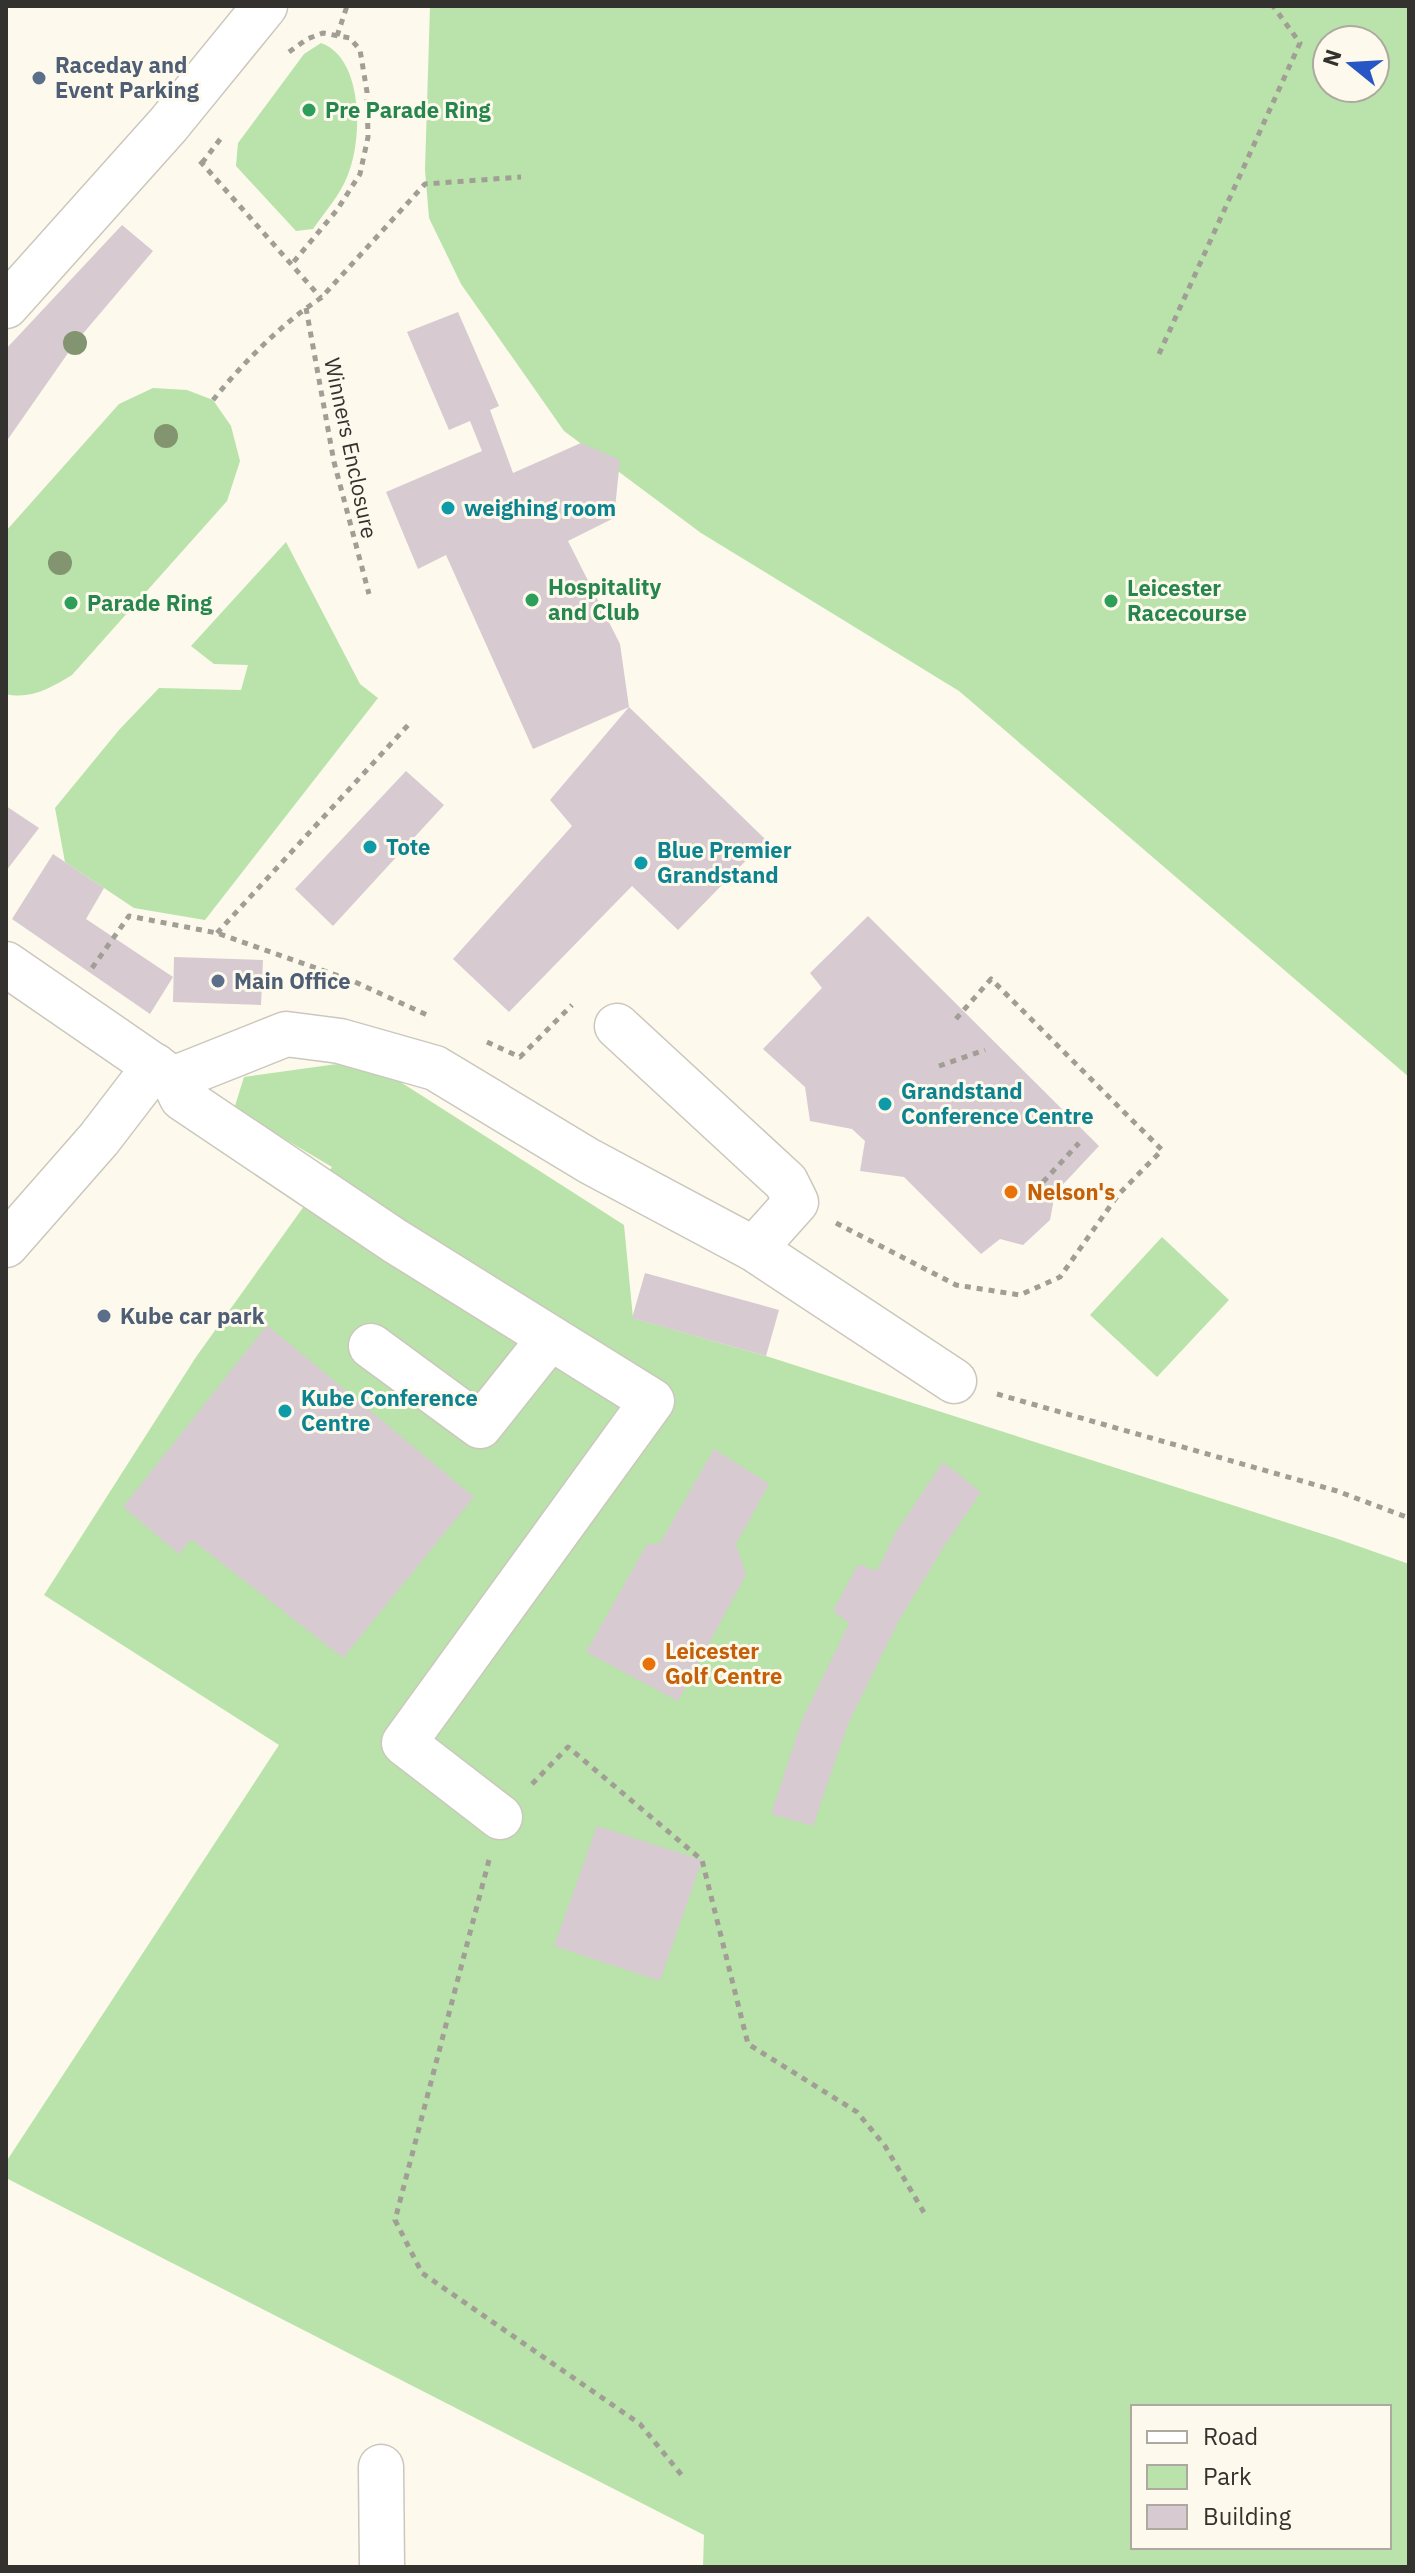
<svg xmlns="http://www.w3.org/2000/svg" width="1415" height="2573" font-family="'IBM Plex Sans',sans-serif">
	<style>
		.green { fill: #b9e3aa; fill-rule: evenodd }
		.building { fill: #d7cad1 }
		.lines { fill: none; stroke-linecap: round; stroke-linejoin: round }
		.minor-casing { stroke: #cbc7bc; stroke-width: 47 }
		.path { stroke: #a19e95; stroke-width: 5; stroke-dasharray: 6 6; stroke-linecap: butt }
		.minor { stroke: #fff; stroke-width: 44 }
		.tree { fill: #829570 }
		.service-dot { fill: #5c6f8a; stroke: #fdf9ed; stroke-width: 3 }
		.leisure-dot { fill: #2e9e5b; stroke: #fdf9ed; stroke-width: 3 }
		.culture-dot { fill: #0f9aa8; stroke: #fdf9ed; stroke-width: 3 }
		.food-dot { fill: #e8710a; stroke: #fdf9ed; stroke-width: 3 }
		.labels { text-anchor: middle; stroke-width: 6; stroke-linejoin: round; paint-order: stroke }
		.service-label { font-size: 22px; font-weight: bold; fill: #4e5e75; stroke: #fdf9ed; text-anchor: start }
		.leisure-label { font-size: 22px; font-weight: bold; fill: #27864d; stroke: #fdf9ed; text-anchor: start }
		.street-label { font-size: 22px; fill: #34322e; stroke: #fdf9ed }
		.culture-label { font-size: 22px; font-weight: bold; fill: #0d838f; stroke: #fdf9ed; text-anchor: start }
		.food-label { font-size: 22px; font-weight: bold; fill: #c56008; stroke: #fdf9ed; text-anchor: start }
	</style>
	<rect width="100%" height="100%" fill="#fdf9ed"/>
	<g class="green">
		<path d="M430 6H1409V1077L959 691 701 533 564 431 461 284 429 218 425 170ZM1327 40H1375V88H1327Z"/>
		<path d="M321 43C364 58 363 141 347 177 340 195 324 213 313 229L296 231 236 166 238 143 304 54Z"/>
		<path d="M153 388 187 390 213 400 231 426 240 461 227 501 72 675C52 687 31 700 6 694V531L119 404Z"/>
		<path d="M286 542 360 684 378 698 205 920 134 908 65 862 55 808 119 730 159 688 241 690 248 665 214 664 191 646Z"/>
		<path d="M366 1060 624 1225 633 1318 766 1356 1335 1538 1409 1564V2567H703L704 2535 6 2178V2162L279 1745 44 1595 196 1357 332 1167 234 1109 244 1077ZM1133 2407H1389V2547H1133Z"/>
		<path d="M1162 1237 1229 1300 1157 1377 1090 1315Z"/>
	</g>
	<g class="building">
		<path d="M122 225 153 251 75 343 6 442V349Z"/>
		<path d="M458 312 499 406 490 410 513 473 581 443 620 460 614 518 568 541 620 644 629 707 533 749 446 555 418 569 386 492 482 451 470 421 449 430 407 332Z"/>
		<path d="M629 707 766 840 678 930 632 886 509 1012 453 959 572 826 550 800Z"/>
		<path d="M406 771 444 805 333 926 295 889Z"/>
		<path d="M6 806 39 828 6 871Z"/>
		<path d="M53 854 104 888 86 919 173 977 150 1014 12 919Z"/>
		<path d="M868 916 1099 1146 1055 1193 1050 1220 1023 1245 1000 1239 981 1254 904 1177 860 1171 865 1141 852 1129 810 1121 805 1087 763 1049 822 988 810 973Z"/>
		<path d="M174 957 263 960 261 1005 173 1002Z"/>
		<path d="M645 1273 779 1310 766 1356 632 1318Z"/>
		<path d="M267 1325 474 1497 343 1658 191 1539 179 1554 123 1507Z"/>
		<path d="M714 1449 769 1484 736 1544 746 1575 678 1701 586 1652 647 1544 660 1543Z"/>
		<path d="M943 1462 981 1492 943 1548 899 1620 848 1724 813 1826 771 1814 802 1720 849 1623 833 1611 858 1564 877 1571 896 1532Z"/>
		<path d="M597 1826 702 1860 660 1981 554 1946Z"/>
	</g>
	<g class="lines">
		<defs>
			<g id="minor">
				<path d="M6 306 168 125 265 6"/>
				<path d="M6 964 173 1079 286 1034 340 1041 435 1068 589 1161 754 1249 954 1381"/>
				<path d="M617 1026 786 1182 796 1202 754 1249"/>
				<path d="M173 1079 182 1098 395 1241 652 1401 404 1743 500 1817"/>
				<path d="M6 1245 99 1139 155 1066"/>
				<path d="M371 1346 480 1426 550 1338"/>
				<path d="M381 2467 382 2567"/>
			</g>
		</defs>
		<use href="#minor" class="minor-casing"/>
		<g class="path">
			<path d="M337 36 347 6"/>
			<path d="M289 52 307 39 323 33 350 38 360 50 367 92 368 137 360 174 337 210 291 265"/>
			<path d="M200 161 321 298"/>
			<path d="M202 163 221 138"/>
			<path d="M306 308 334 462 369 594"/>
			<path d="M1159 354 1300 43 1273 6"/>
			<path d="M213 400C243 363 281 324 321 298L425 184 521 177"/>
			<path d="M217 933 410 723"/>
			<path d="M92 968 129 916 217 933 353 981 427 1015"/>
			<path d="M487 1042 520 1057 572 1005"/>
			<path d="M939 1066 985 1050"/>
			<path d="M1043 1182 1079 1143"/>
			<path d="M836 1223 956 1285 1020 1295 1060 1277 1118 1195 1162 1150 991 979 955 1020"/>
			<path d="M997 1394 1337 1491 1409 1518"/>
			<path d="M532 1784 568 1747 702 1860 748 2044 857 2112 885 2146 926 2216"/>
			<path d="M489 1860 395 2220 422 2273 640 2424 684 2478"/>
		</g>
		<use href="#minor" class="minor"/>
	</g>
	<g class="tree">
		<circle cx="75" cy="343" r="12"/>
		<circle cx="166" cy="436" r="12"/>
		<circle cx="60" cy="563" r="12"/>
	</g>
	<g class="service-dot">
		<circle cx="39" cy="78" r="8"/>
		<circle cx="218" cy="981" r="8"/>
		<circle cx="104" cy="1316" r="8"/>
	</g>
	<g class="leisure-dot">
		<circle cx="309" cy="110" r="8"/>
		<circle cx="532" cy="600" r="8"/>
		<circle cx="1111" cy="601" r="8"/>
		<circle cx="71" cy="603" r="8"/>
	</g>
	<g class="culture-dot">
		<circle cx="448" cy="508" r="8"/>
		<circle cx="370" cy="847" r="8"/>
		<circle cx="641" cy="863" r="8"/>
		<circle cx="885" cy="1104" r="8"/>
		<circle cx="285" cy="1411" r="8"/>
	</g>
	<g class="food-dot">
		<circle cx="1011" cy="1192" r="8"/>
		<circle cx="649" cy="1664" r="8"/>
	</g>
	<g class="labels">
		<g class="service-label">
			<text x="55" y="73">Raceday and<tspan x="55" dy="25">Event Parking</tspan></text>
			<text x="234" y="989">Main Office</text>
			<text x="120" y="1324">Kube car park</text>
		</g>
		<g class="leisure-label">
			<text x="325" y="118">Pre Parade Ring</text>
			<text x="548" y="595">Hospitality<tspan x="548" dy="25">and Club</tspan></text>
			<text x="1127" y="596">Leicester<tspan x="1127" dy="25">Racecourse</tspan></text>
			<text x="87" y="611">Parade Ring</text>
		</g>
		<g class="street-label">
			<text transform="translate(351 448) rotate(78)" y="8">Winners Enclosure</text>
		</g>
		<g class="culture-label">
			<text x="464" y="516">weighing room</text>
			<text x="386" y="855">Tote</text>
			<text x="657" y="858">Blue Premier<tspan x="657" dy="25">Grandstand</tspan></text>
			<text x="901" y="1099">Grandstand<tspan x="901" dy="25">Conference Centre</tspan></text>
			<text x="301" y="1406">Kube Conference<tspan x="301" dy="25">Centre</tspan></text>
		</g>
		<g class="food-label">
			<text x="1027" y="1200">Nelson's</text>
			<text x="665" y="1659">Leicester<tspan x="665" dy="25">Golf Centre</tspan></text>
		</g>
	</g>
	<rect width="1415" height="2573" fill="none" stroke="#34322e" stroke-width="16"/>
	<rect x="1131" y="2405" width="260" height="144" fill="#fdf9ed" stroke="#ada9a1" stroke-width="2"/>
	<rect x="1147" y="2431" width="40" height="12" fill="#ffffff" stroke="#ada9a1" stroke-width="2"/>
	<text x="1203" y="2445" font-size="24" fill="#34322e">Road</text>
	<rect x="1147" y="2465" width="40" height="24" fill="#b9e3aa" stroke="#ada9a1" stroke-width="2"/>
	<text x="1203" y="2485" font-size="24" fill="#34322e">Park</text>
	<rect x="1147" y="2505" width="40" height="24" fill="#d7cad1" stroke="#ada9a1" stroke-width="2"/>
	<text x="1203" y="2525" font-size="24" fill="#34322e">Building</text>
	<g transform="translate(1351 64) rotate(288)"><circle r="38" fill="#fdf9ed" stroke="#ada9a1" stroke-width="2"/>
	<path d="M0-6L14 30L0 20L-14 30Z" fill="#2756c5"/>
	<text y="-12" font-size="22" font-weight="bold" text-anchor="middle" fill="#34322e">N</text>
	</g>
</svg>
